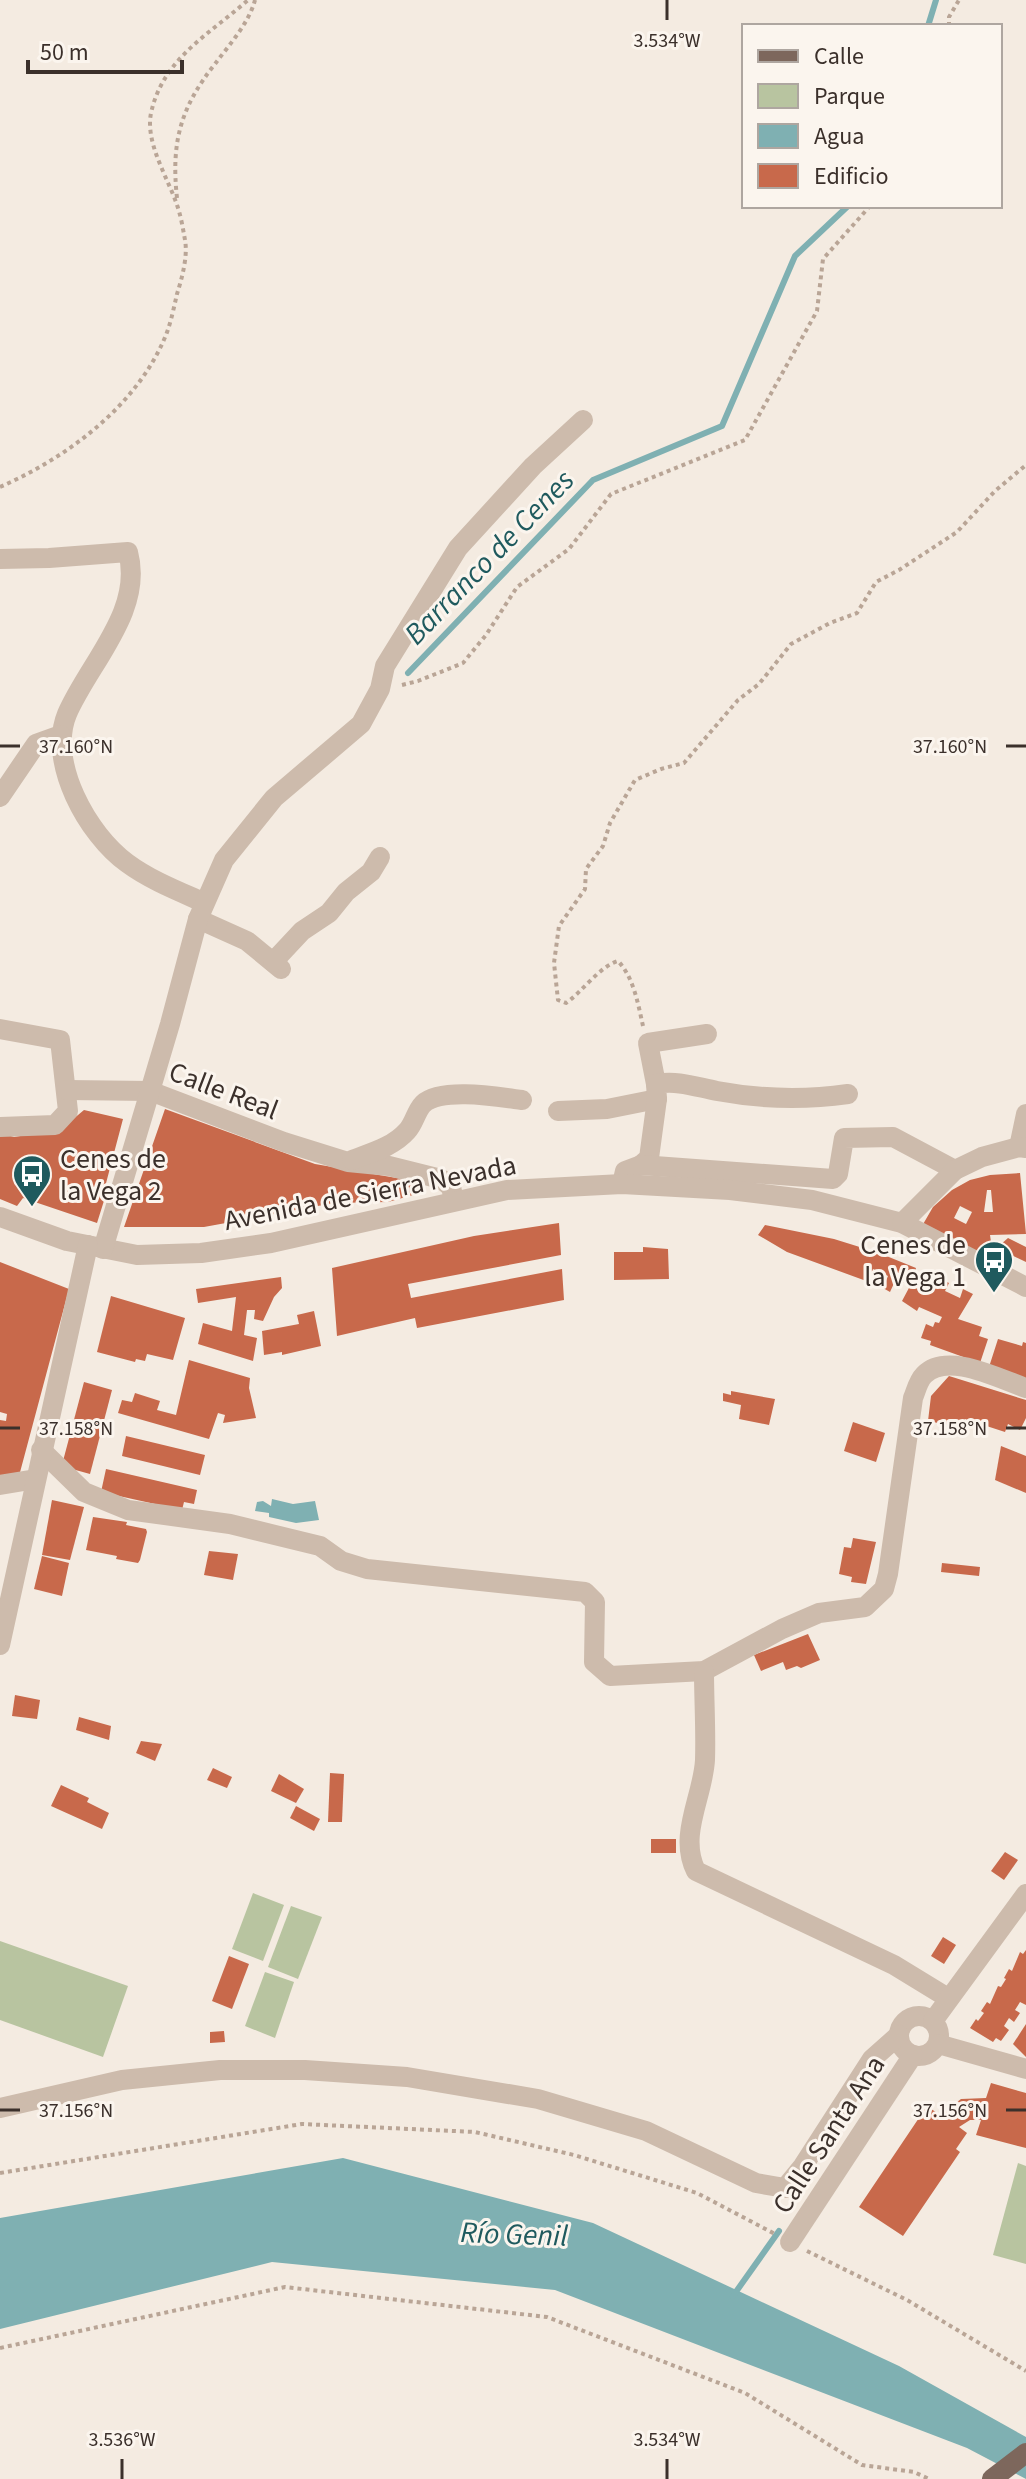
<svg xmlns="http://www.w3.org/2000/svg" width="1026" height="2479" font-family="'Source Sans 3',sans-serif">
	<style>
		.green { fill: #b8c4a0 }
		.water { fill: #7fb0b2 }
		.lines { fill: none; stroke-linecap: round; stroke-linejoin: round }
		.stream { stroke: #7fb0b2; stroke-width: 6 }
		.building { fill: #c8694b; fill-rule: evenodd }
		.path { stroke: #b9a596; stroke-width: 4; stroke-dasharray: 4 4; stroke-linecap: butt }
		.minor { stroke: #cdbbac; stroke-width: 20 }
		.major { stroke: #7d675c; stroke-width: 20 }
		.ticks { fill: none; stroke: #3b302b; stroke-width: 3 }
		.labels { text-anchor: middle; stroke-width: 6; stroke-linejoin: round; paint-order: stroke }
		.street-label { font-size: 28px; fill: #3b302b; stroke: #fbf5ee }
		.poi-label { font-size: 28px; fill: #3b302b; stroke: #fbf5ee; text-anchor: start }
		.water-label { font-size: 30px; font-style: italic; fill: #1f5a5e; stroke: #fbf5ee }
		.ticks-label { font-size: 20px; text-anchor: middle; fill: #3b302b; stroke: #fbf5ee; stroke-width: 6; stroke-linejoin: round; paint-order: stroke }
	</style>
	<rect width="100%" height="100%" fill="#f4ebe1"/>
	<g class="green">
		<path d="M253 1893 284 1905 263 1961 232 1949Z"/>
		<path d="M291 1906 322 1917 298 1979 268 1967Z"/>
		<path d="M0 1941 128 1986 103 2057 0 2020Z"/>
		<path d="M265 1972 294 1982 275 2038 245 2026Z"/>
		<path d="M1018 2163 1026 2166V2264L993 2255Z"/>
	</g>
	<g class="water">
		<path d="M272 1499 293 1504 315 1501 319 1520 296 1523 269 1517V1513L255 1511 257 1502 263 1501 271 1506Z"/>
		<path d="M343 2158 593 2223 899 2366 1026 2437V2479L967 2448 555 2290 272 2262 0 2329V2218Z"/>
	</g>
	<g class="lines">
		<g class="stream">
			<path d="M928 26 936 0"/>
			<path d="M408 673 593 480 722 426 795 256 848 206"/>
			<path d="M733 2296 779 2231"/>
		</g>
	</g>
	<g class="building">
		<path d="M165 1109 315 1164 420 1182V1193L388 1202 334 1203 204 1227H124Z"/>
		<path d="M84 1110 123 1119 105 1187 108 1188 97 1223 23 1198 17 1206 0 1199V1133L14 1137 46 1132 72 1120Z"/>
		<path d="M1020 1173 1026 1234 990 1235 991 1242 1000 1245 1008 1238 1026 1247V1262L999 1249 994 1261 922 1226 933 1207 952 1190 970 1180 990 1175ZM987 1190H991L993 1212H984ZM960 1206 972 1212 966 1224 954 1218Z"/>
		<path d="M559 1223 561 1255 408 1284 411 1298 562 1269 564 1300 417 1328 415 1318 337 1336 332 1268 474 1236Z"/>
		<path d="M765 1225 834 1239 879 1253 916 1268 914 1276 937 1287 941 1279 949 1283 945 1291 960 1298 963 1289 973 1294 958 1319 982 1327 979 1336 988 1339 980 1363 930 1345 931 1341 921 1338 926 1324 933 1327 935 1322 939 1323 942 1317 919 1307 917 1311 902 1301 910 1286 896 1279 890 1292 883 1288 888 1276 873 1269 869 1282 787 1252 758 1235Z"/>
		<path d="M643 1247 668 1249 669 1279 614 1280V1252H643Z"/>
		<path d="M0 1262 69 1289 19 1476 0 1479V1420L6 1421 7 1414 0 1412Z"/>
		<path d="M281 1277 282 1288 274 1297 263 1321 254 1319 255 1310H247L244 1335 257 1338 253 1361 198 1344 203 1323 232 1331 236 1297 198 1303 196 1289Z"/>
		<path d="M111 1296 185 1318 173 1360 147 1354 145 1361 136 1359 135 1362 97 1352Z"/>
		<path d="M314 1311 321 1346 282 1355V1352L264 1355 262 1331 299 1324 297 1315Z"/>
		<path d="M998 1339 1022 1346 1023 1342 1026 1343V1386L989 1367Z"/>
		<path d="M189 1360 250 1378 249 1388 256 1418 223 1423 225 1415 218 1413 209 1439 118 1413 122 1400 132 1402 135 1393 160 1401 157 1410 176 1415Z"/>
		<path d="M949 1376 1026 1400V1418L1020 1430 1008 1424 1005 1432 965 1419 964 1428 928 1421 931 1396Z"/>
		<path d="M84 1382 112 1390 90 1474 72 1469 63 1461Z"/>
		<path d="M731 1391 775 1399 769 1425 739 1419 741 1405 723 1401V1393L731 1395Z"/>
		<path d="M853 1422 885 1433 876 1462 844 1451Z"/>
		<path d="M126 1436 205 1455 200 1475 122 1456Z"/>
		<path d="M1001 1446 1026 1456V1493L995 1480Z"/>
		<path d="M106 1469 197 1490 194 1504 184 1502 182 1510 101 1492Z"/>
		<path d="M52 1500 84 1507 70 1560 42 1555Z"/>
		<path d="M93 1517 127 1522 126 1525 146 1529 147 1532 140 1560 138 1563 116 1559 117 1556 86 1550Z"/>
		<path d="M853 1538 876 1542 866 1584 851 1582 852 1577 839 1574 844 1547 851 1548Z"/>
		<path d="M209 1551 238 1554 233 1580 204 1575Z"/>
		<path d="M42 1556 69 1563 62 1596 34 1589Z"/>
		<path d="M942 1563 980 1567 979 1576 941 1572Z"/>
		<path d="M808 1634 820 1660 801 1668 797 1666 786 1670 783 1662 761 1671 754 1655Z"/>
		<path d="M15 1695 40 1700 37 1719 12 1716Z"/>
		<path d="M79 1717 111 1726 109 1740 76 1730Z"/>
		<path d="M141 1741 162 1744 155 1761 136 1753Z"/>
		<path d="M213 1768 232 1777 227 1788 207 1780Z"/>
		<path d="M330 1773 344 1774 342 1822H328Z"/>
		<path d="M279 1774 304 1789 296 1803 271 1791Z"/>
		<path d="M61 1785 89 1798 87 1802 109 1813 102 1829 51 1806Z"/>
		<path d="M296 1806 320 1819 314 1831 290 1818Z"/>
		<rect x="651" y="1839" width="25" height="14"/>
		<path d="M1005 1852 1018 1860 1004 1880 991 1871Z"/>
		<path d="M943 1937 956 1945 944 1964 931 1956Z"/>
		<path d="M1026 1950V2005L1020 2002 1015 2010 1020 2013 1014 2022 1009 2018 1004 2026 1009 2030 1001 2041 996 2038 993 2042 970 2028 976 2019 978 2021 984 2013 981 2011 987 2002 990 2004 998 1986 1001 1987 1006 1979 1004 1978 1009 1969 1012 1971 1020 1952 1023 1954Z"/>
		<path d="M229 1956 249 1964 232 2009 212 2001Z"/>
		<path d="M1026 2024V2057L1013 2044Z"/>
		<path d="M224 2031 225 2042 210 2043V2032Z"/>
		<path d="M991 2083 1026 2093V2148L976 2135 981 2120H970L959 2127 967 2133 956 2149 960 2152 903 2236 859 2207 927 2106 940 2115 961 2099 986 2098Z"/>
	</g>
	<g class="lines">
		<g class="path">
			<path d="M949 26V17L959 0"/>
			<path d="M177 198C171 143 180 108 215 64 229 45 249 23 255 0"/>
			<path d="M0 487C68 457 137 406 166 335 171 322 174 307 177 294 182 278 188 256 185 240 183 229 181 216 177 205 168 178 145 143 151 113 163 58 210 34 248 0"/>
			<path d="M402 685 418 681 463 663 486 635 517 587 569 549 611 494 745 440 817 311 823 259 870 206"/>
			<path d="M643 1026C638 1004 634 978 618 961 600 966 582 992 566 1003L558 1000 554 963 559 926 585 889 586 869 603 846 610 823 635 780 661 769 684 763 738 700 759 684 791 644 830 623 857 613 876 582 899 570 957 532 995 491 1026 465"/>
			<path d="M0 2173 302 2124 475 2132 574 2155 697 2193 775 2234"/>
			<path d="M807 2251 907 2300 1026 2371"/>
			<path d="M0 2348 285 2287 547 2317 745 2393 862 2465 914 2472 929 2479"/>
		</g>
		<g class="minor">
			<path d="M0 559 49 558 128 552C144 611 89 663 67 714 47 762 88 835 127 863 150 880 178 891 203 902"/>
			<path d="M0 797 36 744 61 735"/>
			<path d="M198 919 247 941 281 969"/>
			<path d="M273 962 302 931 329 913 346 892 371 872 380 857"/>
			<path d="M0 1029 60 1040 68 1111 55 1125 0 1127"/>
			<path d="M656 1084 648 1043 707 1034"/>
			<path d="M67 1090 150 1091 284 1142 348 1162 389 1166 441 1179 451 1187 454 1200"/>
			<path d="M558 1111 607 1109 657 1099"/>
			<path d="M1019 1147 1026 1114"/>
			<path d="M352 1160C370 1153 393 1147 407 1131 414 1124 416 1111 423 1104 441 1087 499 1097 522 1100"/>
			<path d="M641 1165 649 1158 657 1099 656 1084C678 1080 696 1087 717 1091 760 1099 806 1100 848 1094"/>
			<path d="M622 1184 625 1171 641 1165 833 1179 838 1174 844 1138 893 1137 955 1170"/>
			<path d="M0 1217 67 1241 137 1255 201 1253 271 1243 507 1190 622 1184 730 1190 812 1200 902 1223 1026 1287"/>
			<path d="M902 1223 955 1170 982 1157 1019 1147 1026 1148"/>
			<path d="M103 1249 170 1024 198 919 224 860 274 798 361 724 380 689 385 666 458 548 533 466 583 420"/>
			<path d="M41 1450 84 1492 128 1510 230 1524 320 1546 341 1561 367 1569 585 1592 595 1602 594 1662 610 1676 704 1671 782 1629 819 1613 865 1607 884 1589 888 1574 913 1398C916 1391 918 1381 924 1375 947 1351 999 1379 1026 1388"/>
			<path d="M0 1485 36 1479"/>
			<path d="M0 1645 88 1245"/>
			<path d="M704 1671C704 1700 706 1730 705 1760 703 1797 678 1835 696 1871L894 1965 948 1998"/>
			<circle cx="919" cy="2036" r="20"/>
			<path d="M933 2021 1026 1894"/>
			<path d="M938 2044 1026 2069"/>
			<path d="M0 2108 122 2080 220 2070H305L407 2077 538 2099 646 2131 756 2183 785 2188 803 2166 872 2059 899 2035"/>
			<path d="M790 2242 913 2055"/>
		</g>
		<path class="major" d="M992 2479 1026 2453"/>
	</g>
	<path class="ticks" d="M667 0V20M0 746H20M1006 746H1026M0 1428H20M1006 1428H1026M0 2110H20M1006 2110H1026M122 2459V2479M667 2459V2479"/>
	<defs>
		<symbol id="bus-pin" viewBox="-11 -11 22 30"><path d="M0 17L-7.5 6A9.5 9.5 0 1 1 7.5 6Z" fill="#1f5a5e" stroke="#fbf5ee"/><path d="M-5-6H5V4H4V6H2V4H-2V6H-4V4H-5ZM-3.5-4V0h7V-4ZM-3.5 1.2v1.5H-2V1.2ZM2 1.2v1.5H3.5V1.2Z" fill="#fff"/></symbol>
	</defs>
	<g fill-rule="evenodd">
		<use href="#bus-pin" x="10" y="1152" width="44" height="60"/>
		<use href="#bus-pin" x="972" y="1238" width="44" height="60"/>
	</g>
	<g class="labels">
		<g class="street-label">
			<text transform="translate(224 1090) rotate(21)" y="10">Calle Real</text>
			<text transform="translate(370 1192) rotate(-11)" y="10">Avenida de Sierra Nevada</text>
			<text transform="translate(828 2134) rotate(-57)" y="10">Calle Santa Ana</text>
		</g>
		<g class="poi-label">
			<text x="60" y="1168">Cenes de<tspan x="60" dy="32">la Vega 2</tspan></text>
			<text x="966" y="1254" text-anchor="end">Cenes de<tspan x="966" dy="32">la Vega 1</tspan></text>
		</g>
		<g class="water-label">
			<text transform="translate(489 557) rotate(-46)" y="10">Barranco de Cenes</text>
			<text transform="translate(514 2234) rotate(2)" y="10">Río Genil</text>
		</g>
	</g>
	<g class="ticks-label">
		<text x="667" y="47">3.534°W</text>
		<text x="76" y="753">37.160°N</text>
		<text x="950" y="753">37.160°N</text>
		<text x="76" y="1435">37.158°N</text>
		<text x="950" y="1435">37.158°N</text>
		<text x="76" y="2117">37.156°N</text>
		<text x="950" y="2117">37.156°N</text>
		<text x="122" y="2446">3.536°W</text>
		<text x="667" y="2446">3.534°W</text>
	</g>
	<rect x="742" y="24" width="260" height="184" fill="#fbf5ee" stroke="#aea6a0" stroke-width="2"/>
	<rect x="758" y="50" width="40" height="12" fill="#7d675c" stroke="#aea6a0" stroke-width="2"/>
	<text x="814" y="64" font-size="24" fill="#3b302b">Calle</text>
	<rect x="758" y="84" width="40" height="24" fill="#b8c4a0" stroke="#aea6a0" stroke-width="2"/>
	<text x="814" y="104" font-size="24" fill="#3b302b">Parque</text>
	<rect x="758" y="124" width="40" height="24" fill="#7fb0b2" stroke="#aea6a0" stroke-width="2"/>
	<text x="814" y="144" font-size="24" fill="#3b302b">Agua</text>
	<rect x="758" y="164" width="40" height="24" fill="#c8694b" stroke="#aea6a0" stroke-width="2"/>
	<text x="814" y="184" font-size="24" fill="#3b302b">Edificio</text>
	<path d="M28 60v12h154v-12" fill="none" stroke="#3b302b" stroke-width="4"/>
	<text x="40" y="60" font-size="24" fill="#3b302b" stroke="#fbf5ee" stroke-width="6" paint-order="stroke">50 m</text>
</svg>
